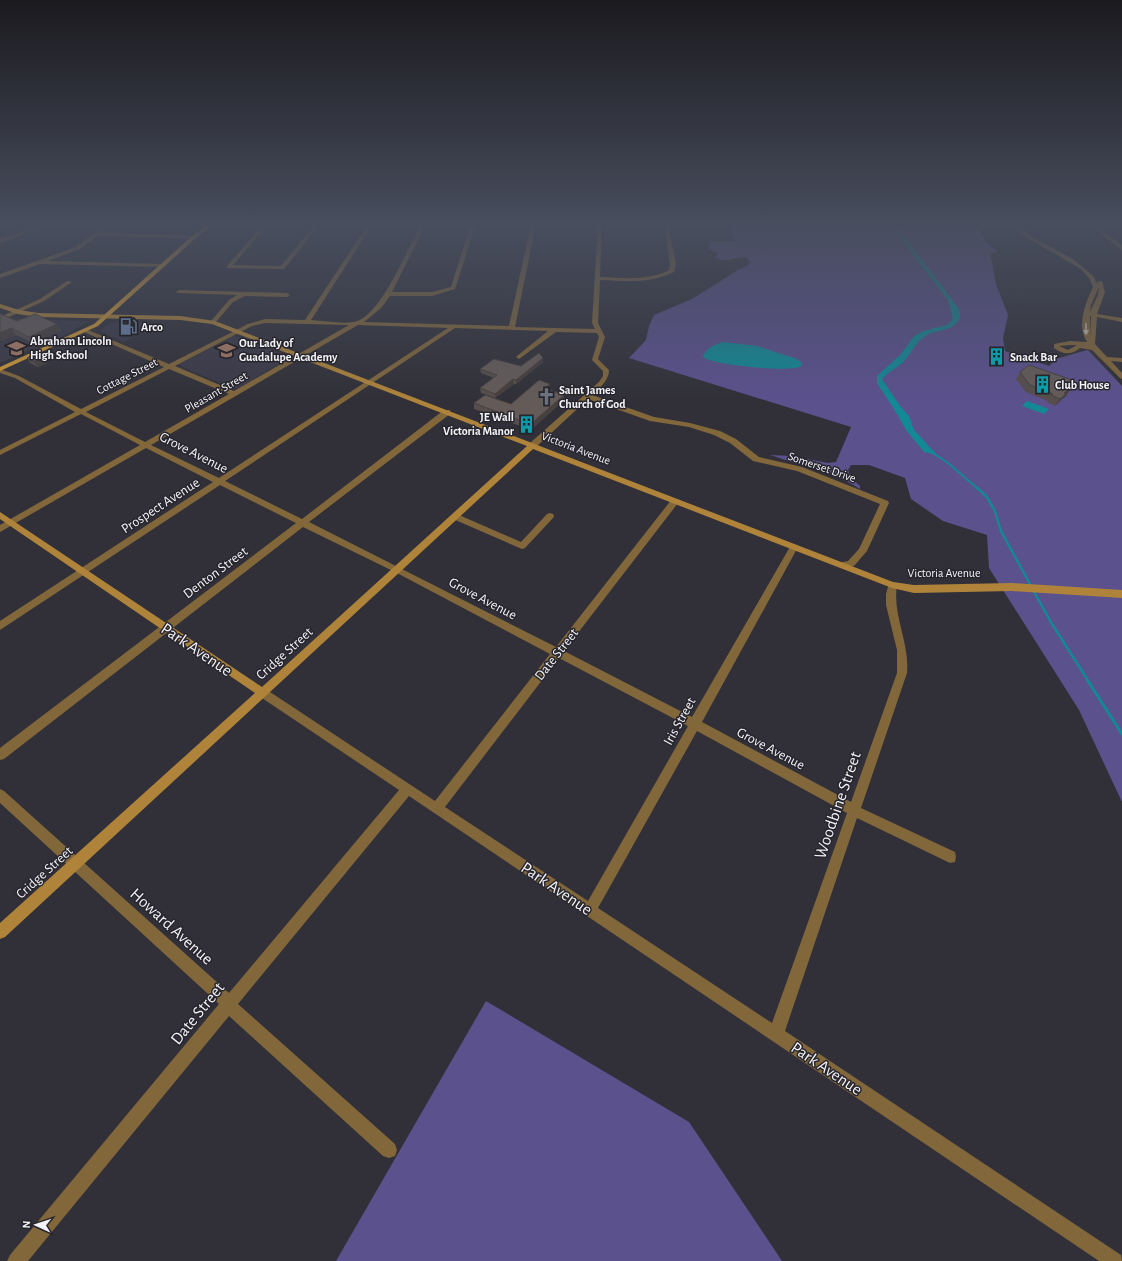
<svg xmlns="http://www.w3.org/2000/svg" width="1122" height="1261" font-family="'Alegreya Sans',sans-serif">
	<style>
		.built { fill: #3b3947 }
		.green { fill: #5b518d }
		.water { fill: #138996 }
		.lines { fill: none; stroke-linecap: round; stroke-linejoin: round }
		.stream-far2 { stroke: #138996; stroke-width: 2 }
		.stream-far1 { stroke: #138996; stroke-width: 2.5 }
		.stream { stroke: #138996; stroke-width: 3 }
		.street { fill: #82673b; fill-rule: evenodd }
		.secondary { fill: #af843a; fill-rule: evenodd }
		.primary { fill: #d29a34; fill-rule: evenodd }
		.wall { fill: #564e4d }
		.shaded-wall { fill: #46403e }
		.building { fill: #645b59; stroke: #46403e }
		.oneway { fill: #c5baac }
		.labels { text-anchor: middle; stroke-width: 3; stroke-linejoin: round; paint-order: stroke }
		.far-poi-label { font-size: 12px; font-weight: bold; fill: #f2f2f7; stroke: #27262d; text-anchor: start }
		.far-street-label { font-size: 12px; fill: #f2f2f7; stroke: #27262d }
		.street-label { font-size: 14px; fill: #f2f2f7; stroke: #27262d }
		.near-street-label { font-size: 17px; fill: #f2f2f7; stroke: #27262d }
	</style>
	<rect width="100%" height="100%" fill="#313038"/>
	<g class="built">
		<path d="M9 319 86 321 87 322 69 333 0 363V322Z"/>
		<path d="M117 322 150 323 154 322 144 331 124 342 100 331 109 324Z"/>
		<path d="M234 336 291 357 235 390 178 365Z"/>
	</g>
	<g class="green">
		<path d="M733 224H973L979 229 986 242 998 252 990 253 996 284 1008 315 1003 338 1005 351 1049 366 1056 359 1087 350 1089 351 1122 386V802L1079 710 989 568 987 535 943 521 911 499 905 478 869 465H851L848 470 851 478 860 486V489C834 472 800 465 770 455L791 456 828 463 836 462 851 427 629 358 646 340 649 326 654 315 692 299 738 270 749 265V260L745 257C735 257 723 264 715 257L719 254 709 249 708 241H734L732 227Z"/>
		<path d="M486 1001 689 1122 782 1261H336Z"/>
	</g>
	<g class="water">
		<path d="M889 224H895L959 309C960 314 961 318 958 321 951 331 936 330 927 335 914 342 910 357 900 365 892 371 889 371 882 379L900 406 909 416 914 430 938 456 926 452 925 453 906 430 896 412 877 383V376L901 354 914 336 923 331 947 325 953 319 948 300Z"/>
		<path d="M723 342 757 346 797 359 802 363 801 366C792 373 712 365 703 357 705 349 715 344 723 342Z"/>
		<path d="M1027 401 1049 409 1044 414 1022 406Z"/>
	</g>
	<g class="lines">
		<path class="stream-far2" d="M930 451 948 463 977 488"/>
		<g class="stream-far1">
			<path d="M976 487 987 497 995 511 1001 531 1031 586"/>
			<path d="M1033 590 1052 624 1089 682"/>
		</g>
		<path class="stream" d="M1088 681 1122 734"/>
		<g class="street">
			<path d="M44 224H52L0 243V239Z"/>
			<path d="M105 224H111L101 233 194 236 196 237 194 238 97 236 80 249 48 261 165 264V266L163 267 40 264 0 278V274L76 247Z"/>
			<path d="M264 224H269L233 265 281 266 315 224H320L284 269 227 268V266Z"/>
			<path d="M368 224H373L311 320C325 321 341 324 354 322 381 317 408 247 421 224H476L455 289 432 296H390L381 308 364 322 509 326 531 224H536L515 327 595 329 592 323 598 224H602L600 277C624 278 648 281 669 270L670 264 664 224H668L676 264 674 272C650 284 625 281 600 280L598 323 605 337 598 359 609 370C609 381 599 388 592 395L654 417 690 423 720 431 736 439 759 457 802 467 888 501 889 503 867 551 854 566 841 568 836 565 838 563 848 561 859 549 880 504 797 471 753 461 730 443 714 435 689 427 650 421 588 399 536 447H530V443L599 382 603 376V371L592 360 599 337 597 333 556 332 519 359 516 357 517 356 548 331 455 328 225 481 302 519 444 410H450V414L309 522 556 647 672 499H678L679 501 678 503 564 651 692 717 791 545H797L798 547 702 722 851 802 897 673V650L886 605V594L889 583H895L897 585C892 615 910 643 907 673L861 808 955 852 956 857 955 862 950 863 857 818 785 1031 1121 1255 1122 1261H1099L409 796 238 1004 395 1144 397 1150 395 1156 389 1158 383 1156 229 1016 28 1261H7L10 1255 219 1004 0 803V789L4 791 229 993 399 790 259 696 258 693 259 690 263 688 267 690 435 801 550 654 395 572 303 527 4 759 0 760V748L296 523 220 485 0 630V621L213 482 146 448 0 532V525L140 445 81 414 0 455V450L75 412 15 378 0 373V369L19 376 81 409 164 367 84 332V330H88L169 364 248 324 265 319 305 320ZM425 226 470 227 451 287 432 292H392ZM265 323 349 325 234 391 175 366 252 326ZM358 325 448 328 219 478 151 445ZM169 369 229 394 145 442 86 412ZM559 658 688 726 588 901 445 807ZM697 731 847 813 772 1023 598 908Z"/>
			<path d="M1010 224H1015L1034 238 1073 259 1093 276 1099 287 1097 282 1102 281 1105 292 1097 314 1122 318V322L1097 317 1095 344 1107 357 1122 358V362L1111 361 1122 373V379L1120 378 1092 350 1080 348C1072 355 1063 355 1054 348V344L1070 341 1087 342C1076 326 1086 302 1093 287L1089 278 1081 269 1019 233ZM1099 287 1098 295 1090 312 1091 305ZM1090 316H1091L1090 337ZM1070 345H1077L1068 350 1059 346Z"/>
			<path d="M1096 224H1100V229L1122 245V250L1096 230Z"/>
			<path d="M67 281 72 282 44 301 0 321V317L40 299Z"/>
			<path d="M179 290 287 293 290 295 287 297 245 296 233 302 215 323 213 324 210 322 211 321 229 300 237 295 177 293 176 292Z"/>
			<path d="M550 513 553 514 554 516 553 518 525 548 522 549 453 519 452 517 456 514 459 515 521 542 547 514Z"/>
		</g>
		<path class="secondary" d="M0 304 19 310 38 313 180 316 215 321 893 582 914 585 1012 583 1122 590V598L1012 591 914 593 892 588 533 449 5 937 0 939V923L255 693 0 519V512L262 687 527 446 212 324 180 320 38 317 18 314 0 308Z"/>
		<path class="primary" d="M208 224H214L196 238 98 326 0 371V367L94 324 192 236Z"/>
	</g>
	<g class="wall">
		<path d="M17 321 61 330 34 343 16 335 0 341Z"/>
		<path d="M27 358H44L47 363 38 367 30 363Z"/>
		<path d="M543 362 516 384H514L495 398 481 393 480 388 494 378 481 373 480 369 521 366Z"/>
		<path d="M1020 372 1072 381 1066 389 1070 390 1065 397 1062 399 1055 406 1047 402 1048 401 1026 392 1016 379Z"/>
		<path d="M550 384V389L549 390 564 395V400L532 429 527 427 526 428 474 409V403L511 404Z"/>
	</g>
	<g class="shaded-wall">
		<path d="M57 324 61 330 34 343 29 337Z"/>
		<path d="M11 328 16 335 0 341V333Z"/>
		<path d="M44 358 47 363 38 367 34 362Z"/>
		<path d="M543 358V362L516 384V380Z"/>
		<path d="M513 379 514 384 495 398V394Z"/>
		<path d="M1072 381 1067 388 1058 394 1063 387Z"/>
		<path d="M550 384V389L545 394V388Z"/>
		<path d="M1070 390 1065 397 1062 399 1055 406 1064 393Z"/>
		<path d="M564 395V400L532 429V423Z"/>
		<path d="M527 422V427L526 428V423Z"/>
	</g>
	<g class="building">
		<path d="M0 314H1L17 321 35 314 57 324 29 337 11 328 0 333Z"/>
		<path d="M539 353 543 358 516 380 513 379 495 394 480 388 497 375 480 369 494 359 521 366Z"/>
		<path d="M36 354 44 358 34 362 27 358Z"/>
		<path d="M1029 365 1072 380V381L1063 387 1070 390 1064 393 1066 394 1060 399 1051 395 1053 394 1030 385 1020 372Z"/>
		<path d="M539 380 550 384 545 388 564 395 532 423 527 422 526 423 474 403 485 395 511 404Z"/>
	</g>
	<defs><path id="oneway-solid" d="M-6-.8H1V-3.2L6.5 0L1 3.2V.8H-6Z"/></defs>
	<use class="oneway" href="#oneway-solid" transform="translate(1086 329) rotate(89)"/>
	<linearGradient id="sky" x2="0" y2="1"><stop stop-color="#1b1a1f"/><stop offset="0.56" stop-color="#484e5e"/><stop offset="1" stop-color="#484e5e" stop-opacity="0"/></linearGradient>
	<rect width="1122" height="401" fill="url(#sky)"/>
	<defs>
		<symbol id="fuel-bare" viewBox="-9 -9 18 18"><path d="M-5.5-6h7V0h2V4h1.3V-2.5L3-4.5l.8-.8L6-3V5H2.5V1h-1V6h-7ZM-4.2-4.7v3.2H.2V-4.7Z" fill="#5c6f8a" stroke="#27262d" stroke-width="2.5" paint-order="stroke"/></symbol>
		<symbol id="school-bare" viewBox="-9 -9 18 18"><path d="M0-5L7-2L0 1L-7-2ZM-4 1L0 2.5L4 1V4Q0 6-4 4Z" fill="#8d6e63" stroke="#27262d" stroke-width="2.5" paint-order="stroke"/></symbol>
		<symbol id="building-bare" viewBox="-9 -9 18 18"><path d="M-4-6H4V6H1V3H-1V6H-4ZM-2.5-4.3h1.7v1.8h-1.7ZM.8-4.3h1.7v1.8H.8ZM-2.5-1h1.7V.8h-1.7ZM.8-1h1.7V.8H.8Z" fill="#0f9aa8" stroke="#27262d" stroke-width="2.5" paint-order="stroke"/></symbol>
		<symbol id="church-bare" viewBox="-9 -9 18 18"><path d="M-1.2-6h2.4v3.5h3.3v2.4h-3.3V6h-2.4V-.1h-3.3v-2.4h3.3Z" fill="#6b7280" stroke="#27262d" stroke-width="2.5" paint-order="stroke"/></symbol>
	</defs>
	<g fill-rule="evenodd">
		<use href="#fuel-bare" x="116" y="314" width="25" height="25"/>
		<use href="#school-bare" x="4" y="336" width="25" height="25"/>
		<use href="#school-bare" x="214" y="338" width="25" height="25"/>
		<use href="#building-bare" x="984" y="344" width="25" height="25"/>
		<use href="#building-bare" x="1030" y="372" width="25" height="25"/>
		<use href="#church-bare" x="534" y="384" width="25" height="25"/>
		<use href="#building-bare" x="514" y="412" width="25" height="25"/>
	</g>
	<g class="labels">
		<g class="far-poi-label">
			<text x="141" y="331">Arco</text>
			<text x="30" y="345">Abraham Lincoln<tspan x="30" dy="14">High School</tspan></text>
			<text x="239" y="347">Our Lady of<tspan x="239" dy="14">Guadalupe Academy</tspan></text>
			<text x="1010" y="361">Snack Bar</text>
			<text x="1055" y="389">Club House</text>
			<text x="559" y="394">Saint James<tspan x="559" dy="14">Church of God</tspan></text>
			<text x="514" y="421" text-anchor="end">JE Wall<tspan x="514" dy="14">Victoria Manor</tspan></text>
		</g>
		<g class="far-street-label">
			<text transform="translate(127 376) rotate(-27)" y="4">Cottage Street</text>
			<text transform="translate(216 392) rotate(-30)" y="4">Pleasant Street</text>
			<text transform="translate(576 448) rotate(21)" y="4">Victoria Avenue</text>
			<text transform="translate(822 467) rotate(19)" y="4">Somerset Drive</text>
			<text x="944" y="577">Victoria Avenue</text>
		</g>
		<g class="street-label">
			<text transform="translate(194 452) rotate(27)" y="5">Grove Avenue</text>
			<text transform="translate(160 505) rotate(-33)" y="5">Prospect Avenue</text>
			<text transform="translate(215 572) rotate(-37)" y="5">Denton Street</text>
			<text transform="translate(483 598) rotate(28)" y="5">Grove Avenue</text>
			<text transform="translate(284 653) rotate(-42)" y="5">Cridge Street</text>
			<text transform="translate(556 654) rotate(-52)" y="5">Date Street</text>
			<text transform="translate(679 721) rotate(-61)" y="5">Iris Street</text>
			<text transform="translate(771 748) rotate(28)" y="5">Grove Avenue</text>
			<text transform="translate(44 872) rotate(-42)" y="5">Cridge Street</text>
		</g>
		<g class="near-street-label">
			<text transform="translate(197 649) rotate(34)" y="6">Park Avenue</text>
			<text transform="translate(837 805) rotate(-71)" y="6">Woodbine Street</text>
			<text transform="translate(557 888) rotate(34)" y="6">Park Avenue</text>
			<text transform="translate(172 926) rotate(42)" y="6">Howard Avenue</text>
			<text transform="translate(197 1013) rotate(-51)" y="6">Date Street</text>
			<text transform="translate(827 1068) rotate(34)" y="6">Park Avenue</text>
		</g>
	</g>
	<g transform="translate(36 1225) rotate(273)" stroke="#27262d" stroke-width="3" paint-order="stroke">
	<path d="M0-3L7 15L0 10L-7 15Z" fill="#f2f2f7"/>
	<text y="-6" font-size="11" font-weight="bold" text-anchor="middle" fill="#f2f2f7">N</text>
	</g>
</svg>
